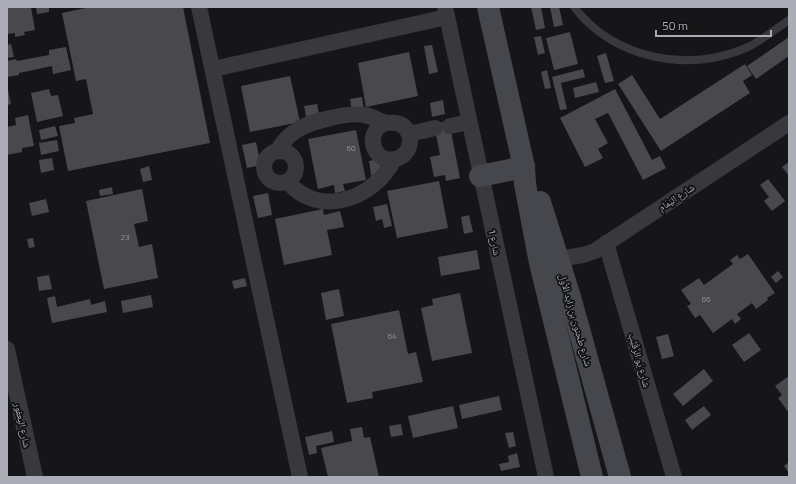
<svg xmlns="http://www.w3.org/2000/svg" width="796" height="484" font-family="'Titillium Web','Noto Naskh Arabic',sans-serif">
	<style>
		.building { fill: #49494d }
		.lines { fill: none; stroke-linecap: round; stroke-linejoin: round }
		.lane { stroke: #38383d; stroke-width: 8 }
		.street { stroke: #38383d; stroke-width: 16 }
		.secondary { stroke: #46474c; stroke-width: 22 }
		.labels { text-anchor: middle; stroke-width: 3.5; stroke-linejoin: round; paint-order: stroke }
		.number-label { font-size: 8px; fill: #92949c }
		.street-label { font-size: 10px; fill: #aaadb6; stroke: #111113 }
	</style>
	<rect width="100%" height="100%" fill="#161618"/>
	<g class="building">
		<path d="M7 7H31L35 30 24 32 25 35 15 37V33L7 34Z"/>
		<path d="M36 7H49V12L37 14Z"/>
		<path d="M90 7H183L210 143 68 171 59 126 75 123 74 118 93 114 86 79 76 81 62 13Z"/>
		<path d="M531 7H541L545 28 536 30Z"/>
		<path d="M550 7H559L563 25 554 27Z"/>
		<path d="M570 32 578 64 554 70 546 38Z"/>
		<path d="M541 36 545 53 538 55 534 37Z"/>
		<path d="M789 37V56L756 79 747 66Z"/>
		<path d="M11 44 14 57 7 58V45Z"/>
		<path d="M432 45 438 72 429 74 424 46Z"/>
		<path d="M66 47 71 70 53 74 52 66 19 73V75L7 77V61L16 59 17 61 49 55V50Z"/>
		<path d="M409 52 418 96 366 107 358 63Z"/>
		<path d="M606 53 614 81 605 83 597 56Z"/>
		<path d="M745 64 752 75 743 81 750 93 661 151 618 84 632 75 660 119Z"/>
		<path d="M583 69 585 77 561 83 567 109 560 110 552 77Z"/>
		<path d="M547 70 551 88 545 89 541 72Z"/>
		<path d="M290 76 300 122 250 132 241 86Z"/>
		<path d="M596 82 599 92 575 98 573 88Z"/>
		<path d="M7 86 11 104 7 105Z"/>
		<path d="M49 89 51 96 58 95 63 116 37 122 31 93Z"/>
		<path d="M615 89 652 160 660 156 666 168 643 180 608 113 595 119 608 143 598 149 603 158 585 167 560 118Z"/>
		<path d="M362 97 364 110 352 112 350 99Z"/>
		<path d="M443 100 445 114 432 117 430 103Z"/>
		<path d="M317 104 320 118 307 121 304 106Z"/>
		<path d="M28 115 34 146 22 148V152L7 155V127L16 125 15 118Z"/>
		<path d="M449 121 460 178 446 181 445 175 434 177 430 157 440 155 434 124Z"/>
		<path d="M55 126 58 136 41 140 39 130Z"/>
		<path d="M356 130 366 180 343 184 345 191 335 193 334 185 318 189 308 139Z"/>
		<path d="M57 140 59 151 41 155 39 143Z"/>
		<path d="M256 142 261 165 247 168 242 145Z"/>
		<path d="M52 158 54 170 41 173 39 160Z"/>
		<path d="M379 159 382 178 372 180 369 161Z"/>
		<path d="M789 162V176L782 167Z"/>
		<path d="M149 166 152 180 143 182 140 169Z"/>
		<path d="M768 179 785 201 772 211 764 201 769 197 760 185Z"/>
		<path d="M439 181 448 228 397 238 387 191Z"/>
		<path d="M112 187 113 194 100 196 99 190Z"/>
		<path d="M142 189 148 221 134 224 139 247 152 244 158 278 104 289 86 201Z"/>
		<path d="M268 193 272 215 258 218 253 196Z"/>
		<path d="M46 199 49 212 32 216 29 203Z"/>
		<path d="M387 204 392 226 384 228 382 219 376 221 373 207Z"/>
		<path d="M323 209 324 215 340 211 344 227 327 230 332 255 284 265 275 219Z"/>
		<path d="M469 215 473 232 464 234 461 217Z"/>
		<path d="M33 238 35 247 29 248 27 239Z"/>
		<path d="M477 250 480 269 441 276 438 257Z"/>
		<path d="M748 254 775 293 767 298 768 300 756 309 752 303 737 314 741 319 735 324 732 319 713 333 700 315 695 318 687 306 691 304 681 290 699 278 704 285 733 264 730 260 737 255 740 259Z"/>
		<path d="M778 271 783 277 776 283 771 277Z"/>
		<path d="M49 275 52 289 39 291 37 277Z"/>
		<path d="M245 278 247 286 234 289 232 281Z"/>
		<path d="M339 289 344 316 326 320 321 293Z"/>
		<path d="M460 293 472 353 432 361 421 308 433 305 432 299Z"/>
		<path d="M151 295 153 307 123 313 121 301Z"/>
		<path d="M55 296 57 307 90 299 91 305 105 301 107 312 52 323 47 298Z"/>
		<path d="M399 310 408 354 416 352 423 382 372 392 373 398 347 403 331 324Z"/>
		<path d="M749 333 761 350 744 362 732 345Z"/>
		<path d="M668 334 674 356 662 359 656 337Z"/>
		<path d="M704 369 713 381 683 406 673 394Z"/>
		<path d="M789 376V413L778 398 782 395 775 386Z"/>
		<path d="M499 396 502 410 462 419 459 405Z"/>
		<path d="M453 406 458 428 413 438 408 416Z"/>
		<path d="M704 406 711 415 692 430 685 420Z"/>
		<path d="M401 424 403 435 391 437 389 426Z"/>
		<path d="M362 427 364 438 370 437 379 477H328L321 448 352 441 350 429Z"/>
		<path d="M332 431 334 442 316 446 317 453 309 455 305 437Z"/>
		<path d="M513 432 516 446 509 448 505 433Z"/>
		<path d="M517 453 520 467 501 471 499 464 509 462 508 456Z"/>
		<path d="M789 462V473L784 466Z"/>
	</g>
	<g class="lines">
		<path class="lane" d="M574 7C614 59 689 74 748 47 762 40 776 29 789 20"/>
		<g class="street">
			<path d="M199 7 300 477"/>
			<path d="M445 7 546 477"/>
			<path d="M213 69 447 17"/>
			<path d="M450 126 469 122"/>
			<path d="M409 134 435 128"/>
			<path d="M278 150C282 143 287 137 294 132 307 122 348 112 364 115 372 116 377 120 384 122 390 124 396 121 402 125 414 134 412 152 399 158 376 168 361 134 385 123"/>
			<circle cx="280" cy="167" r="16"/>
			<path d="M288 182C319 219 375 199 394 159"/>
			<path d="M606 243 674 477"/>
			<path d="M558 259 583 255 595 251 789 123"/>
			<path d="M7 349 35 477"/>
		</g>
		<g class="secondary">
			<path d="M488 7 524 167 525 184 540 263 592 477"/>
			<path d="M480 176 524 167"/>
			<path d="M540 202 570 297 620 477"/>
		</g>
	</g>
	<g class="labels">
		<g class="number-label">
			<text x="351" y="151">60</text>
			<text x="125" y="240">23</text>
			<text x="706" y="302">66</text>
			<text x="392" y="339">64</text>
		</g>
		<g class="street-label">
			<text transform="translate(676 197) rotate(-33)" y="4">شارع اليَمَام</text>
			<text transform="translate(495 242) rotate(78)" y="4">شارع 1</text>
			<text transform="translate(576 320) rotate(74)" y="4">شارع طحنون بن زايد الأول</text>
			<text transform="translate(640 360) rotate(74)" y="4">شارع يَو الرِّقَيِّب</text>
			<text transform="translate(23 425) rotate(78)" y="4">شارع اليعفور</text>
		</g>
	</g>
	<rect width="796" height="484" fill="none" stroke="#aaadb6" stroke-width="16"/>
	<path d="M656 30v6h115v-6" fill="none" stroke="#aaadb6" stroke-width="2"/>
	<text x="662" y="30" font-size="12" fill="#aaadb6" stroke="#111113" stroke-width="3" paint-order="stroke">50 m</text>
</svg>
